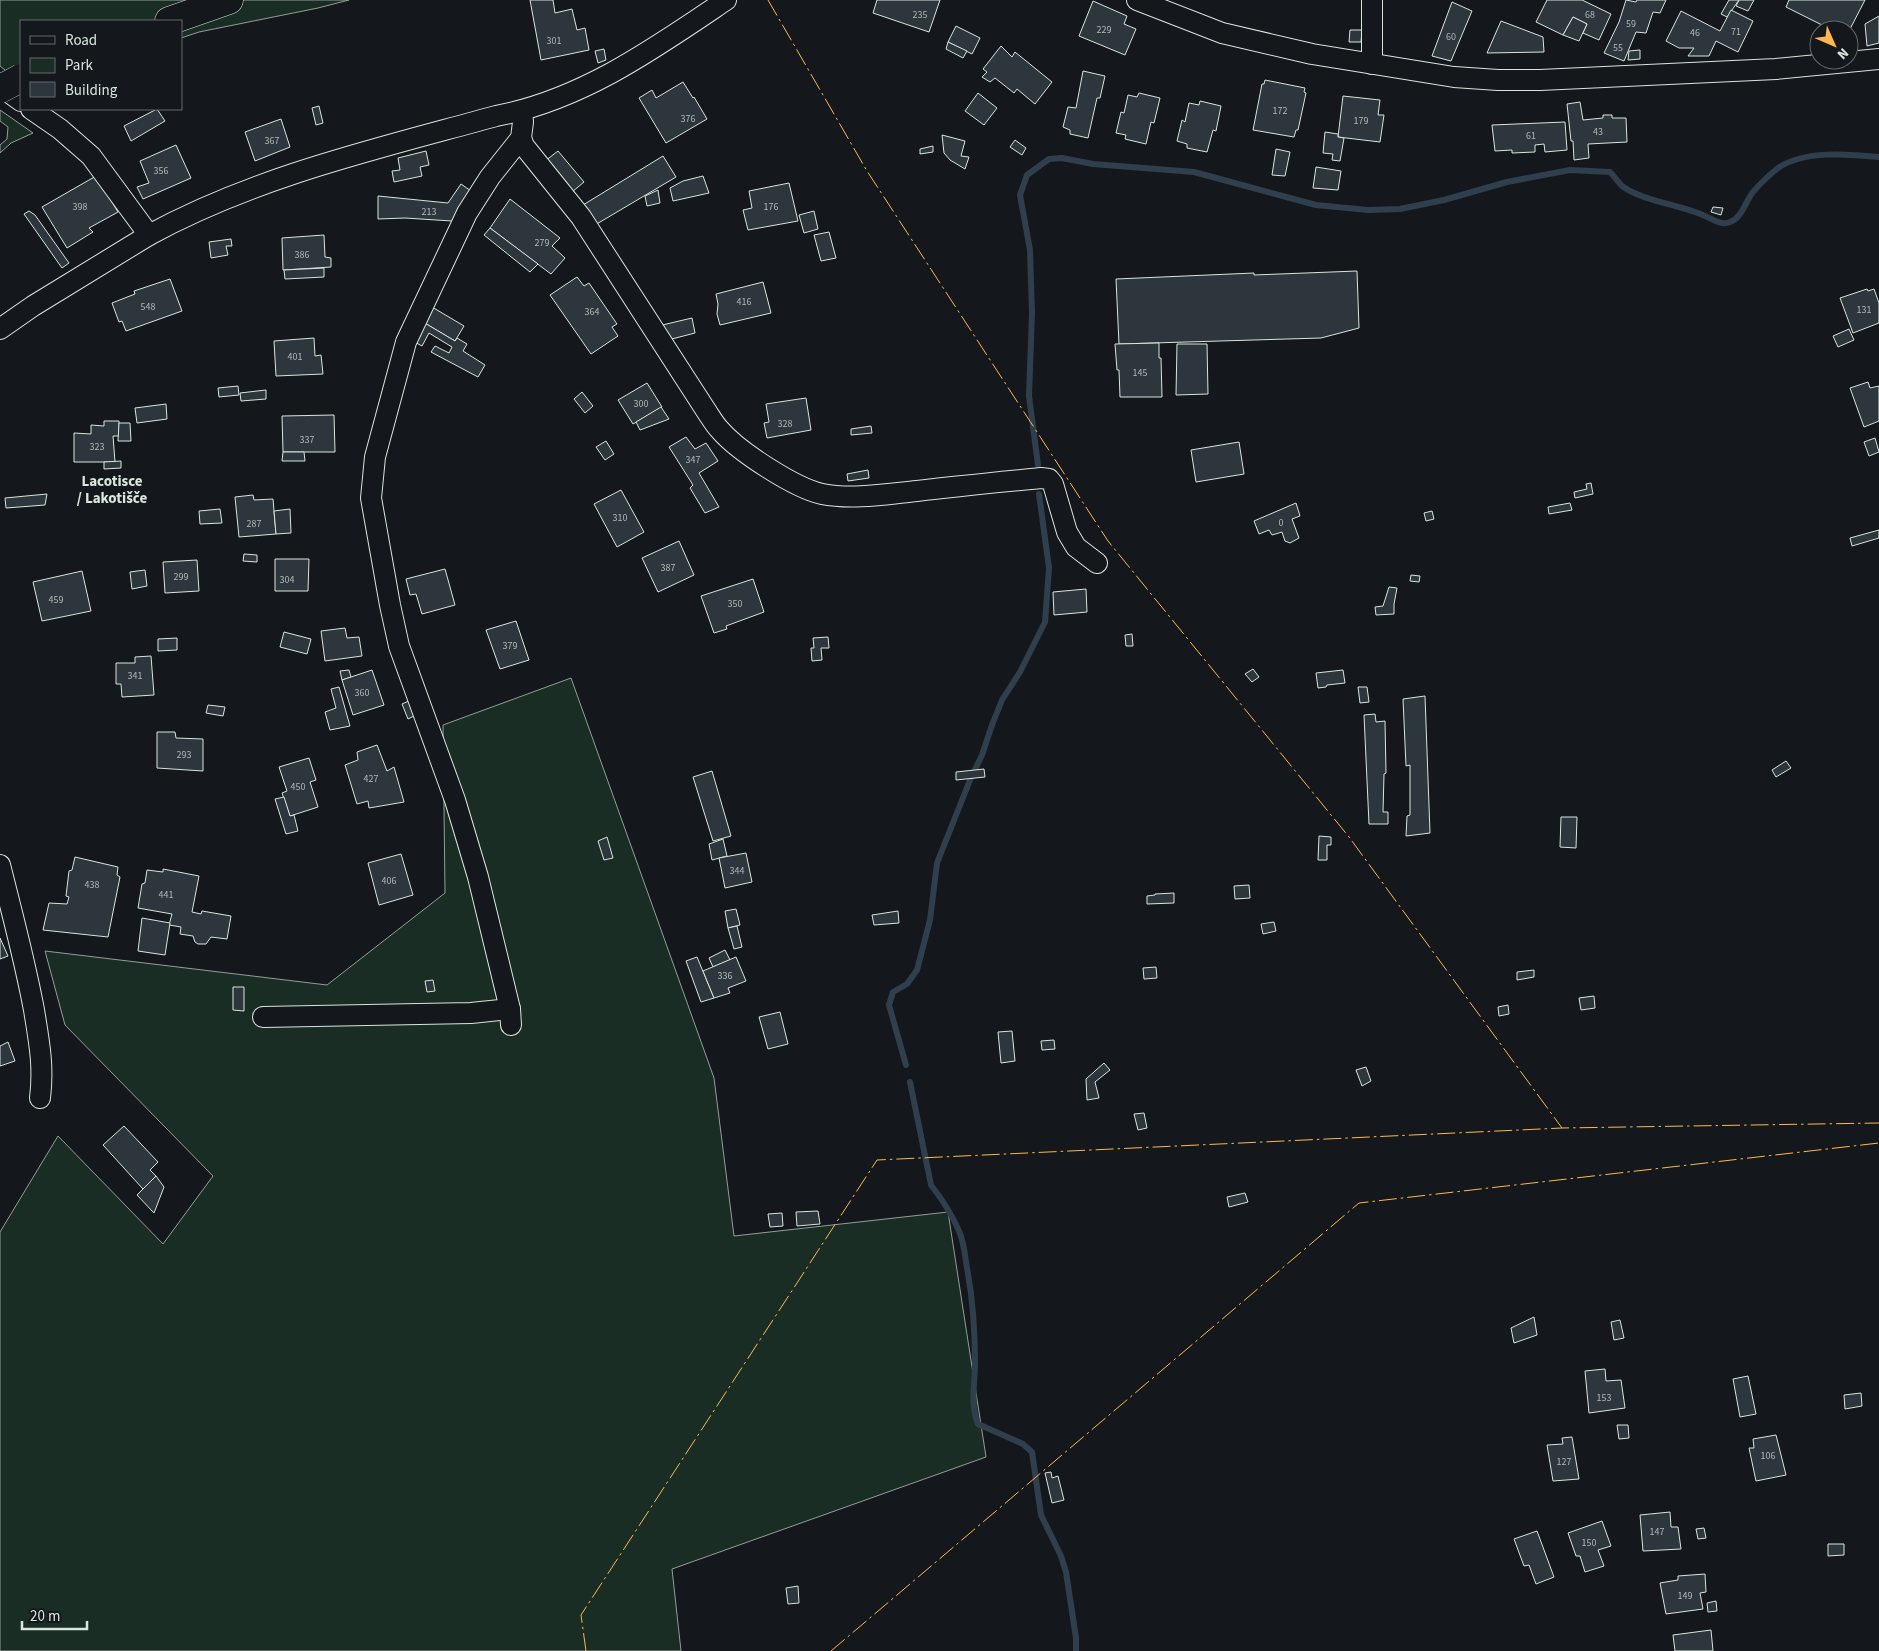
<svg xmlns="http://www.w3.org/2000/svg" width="1879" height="1651" font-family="'Source Sans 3',sans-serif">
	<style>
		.green { fill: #1a2d24; stroke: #939e99 }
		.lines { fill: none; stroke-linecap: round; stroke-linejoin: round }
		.stream { stroke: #2f3f4d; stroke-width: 6 }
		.building { fill: #2c363c; stroke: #d8e6dc }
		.minor-casing { stroke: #d8e6dc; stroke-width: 22 }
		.trunk-casing { stroke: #d8e6dc; stroke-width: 29 }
		.minor { stroke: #14181c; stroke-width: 20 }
		.trunk { stroke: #14181c; stroke-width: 28 }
		.trunk-bridge-casing { stroke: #d8e6dc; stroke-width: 29; stroke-linecap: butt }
		.trunk-bridge { stroke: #14181c; stroke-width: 28 }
		.power { stroke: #ffb74d; stroke-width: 1; stroke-dasharray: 18 4 2.5 4; stroke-linecap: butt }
		.labels { text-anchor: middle; stroke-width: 4; stroke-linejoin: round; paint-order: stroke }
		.number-label { font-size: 10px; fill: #adbab4 }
		.quarter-label { font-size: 15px; font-weight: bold; fill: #d8e6dc; stroke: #14181c }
	</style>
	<rect width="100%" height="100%" fill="#14181c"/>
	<g class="green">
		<path d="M0 0H349L318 8 199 32 181 38V21H21V83L0 66Z"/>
		<path d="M0 110 33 133 11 143 0 153V145L7 139 8 127 0 121Z"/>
		<path d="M571 678 714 1078 734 1236 948 1212 986 1457 672 1569 681 1651H0V1232L58 1136 163 1244 213 1176 65 1025 45 951 327 985 445 893 443 725Z"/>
	</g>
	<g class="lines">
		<g class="stream">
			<path d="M1038 465 1029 396 1032 313 1030 250 1020 195 1027 175 1049 159 1062 158 1093 164 1194 172 1316 205 1368 210 1400 209 1444 200 1507 182 1570 170 1610 172C1614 176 1618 182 1622 186 1642 201 1682 205 1705 216 1713 219 1721 226 1730 222 1742 218 1745 202 1753 192 1760 184 1769 175 1778 168 1804 150 1849 154 1879 157"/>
			<path d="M906 1065 889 1005 893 992 907 984 917 970 930 920 937 863 970 780 982 755 992 725 1002 700 1020 672 1045 622 1049 568 1039 494"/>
			<path d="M910 1082 931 1185C942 1199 952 1215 959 1231 964 1242 965 1256 967 1268 973 1300 975 1331 975 1363 975 1384 970 1405 978 1424L1023 1444 1032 1452 1041 1515 1061 1556 1066 1572 1076 1638V1651"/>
		</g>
	</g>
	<g class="building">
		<path d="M530 0H553L555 13 572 9 577 30 585 28 589 50 541 60Z"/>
		<path d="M877 0H940L929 32 873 13Z"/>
		<path d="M1547 0H1582L1611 14 1599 40 1583 33 1587 24 1573 17 1563 35 1536 22Z"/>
		<path d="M1626 0 1636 2 1637 0H1666L1660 13 1653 12 1646 33 1636 32 1624 61 1604 53 1619 22Z"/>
		<path d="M1729 0H1739L1727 17 1721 14Z"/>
		<path d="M1739 0H1754L1748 11 1736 6Z"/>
		<path d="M1789 0H1865L1849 31 1832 30 1786 7Z"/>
		<path d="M1093 1 1127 16 1124 24 1136 29 1125 55 1079 36Z"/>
		<path d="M1452 2 1472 11 1451 61 1432 56Z"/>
		<path d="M1731 10 1753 21 1738 52 1716 41 1709 56H1688L1694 48H1679L1666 41 1681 11 1720 31Z"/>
		<path d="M1879 16V43L1867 46 1865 24Z"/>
		<path d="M1573 17 1587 24 1579 41 1563 35Z"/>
		<path d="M1501 21 1543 37 1544 52 1487 53Z"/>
		<path d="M956 26 980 38 972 54 948 42Z"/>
		<path d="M1350 30H1362L1361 42H1349Z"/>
		<path d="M948 42 967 51 963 58 946 49Z"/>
		<path d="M1001 46 1012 57 1015 52 1052 82 1035 104 1017 89 1014 93 995 78 990 82 982 77 987 72 983 69Z"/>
		<path d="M604 49 606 60 598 63 595 51Z"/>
		<path d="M1640 50V59L1628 60 1629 51Z"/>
		<path d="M1083 71 1105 76 1100 98H1097L1088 138 1070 134V130L1063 127 1068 107 1076 108Z"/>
		<path d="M1265 80 1305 88 1304 92 1306 93 1298 130H1296L1294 137 1253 130 1262 84H1264Z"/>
		<path d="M683 82 693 98 694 97 707 119 666 143 639 98 652 90 656 98Z"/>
		<path d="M978 93 997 108 984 125 965 111Z"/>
		<path d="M1139 93 1160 98 1154 123 1151 122 1146 144 1125 139 1126 135 1116 133 1121 112 1124 113 1128 95 1137 97Z"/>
		<path d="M1343 96 1380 100 1378 115H1384L1380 142 1338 137Z"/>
		<path d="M1200 101 1221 106 1216 131 1213 130 1207 152 1187 148V144L1177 141 1182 120 1185 122 1189 103 1199 105Z"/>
		<path d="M1580 102 1583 120 1603 118V115H1612V118H1626L1627 142 1588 144 1589 158 1574 160 1573 141H1571L1567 104Z"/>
		<path d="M319 106 323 123 316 125 312 108Z"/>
		<path d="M157 109 165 121 131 141 124 126Z"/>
		<path d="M281 119 290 147 255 161 245 132Z"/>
		<path d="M1565 122 1567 150 1545 152 1544 144 1535 145V152L1512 153V150L1495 151 1492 125Z"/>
		<path d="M1325 132 1338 134V137L1344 138 1340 161 1332 160 1333 154 1323 153Z"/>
		<path d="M942 135 965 141 961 156 969 157 965 169 950 160 944 153Z"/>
		<path d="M1015 140 1026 148 1022 155 1010 147Z"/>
		<path d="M176 145 191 178 143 199 137 187 149 183 140 161Z"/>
		<path d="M933 146V152L920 154V149Z"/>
		<path d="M1276 149 1290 152 1285 176 1272 175Z"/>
		<path d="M426 151 429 165 420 167 422 176 394 182 392 171 400 170 398 158Z"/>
		<path d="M558 151 584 182 572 192 545 161Z"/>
		<path d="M663 156 676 177 595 225 583 205Z"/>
		<path d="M1316 167 1341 171 1338 190 1313 188Z"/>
		<path d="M96 176 118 212 89 228 93 232 67 248 42 207Z"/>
		<path d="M703 176 709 193 673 201 670 188 683 181Z"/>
		<path d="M789 183 798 221 748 230 743 210 752 208 749 191Z"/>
		<path d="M461 184 471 191 452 221 405 218 378 219V196L448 203Z"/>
		<path d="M658 190 660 203 647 206 645 196Z"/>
		<path d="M510 199 560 238 552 246 565 258 551 274 490 228Z"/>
		<path d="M1713 207 1723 208 1721 215 1711 212Z"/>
		<path d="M29 211 35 215 69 263 62 268 24 214Z"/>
		<path d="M814 211 818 229 804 233 799 215Z"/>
		<path d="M490 228 538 264 530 272 484 235Z"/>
		<path d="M829 232 836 258 821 261 814 235Z"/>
		<path d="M324 235 325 257 331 258V267L283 270 282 238Z"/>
		<path d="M231 239 232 246H226L228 255 211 258 209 242Z"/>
		<path d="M324 268V277L285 279 284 270Z"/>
		<path d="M1357 271 1359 328 1321 338 1119 344 1116 279 1254 273V275Z"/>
		<path d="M577 277 584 286 589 283 617 324 612 327 618 336 591 354 550 295Z"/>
		<path d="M170 279 182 311 126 331 122 321 119 322 112 303 135 294 134 291Z"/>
		<path d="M763 282 771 313 720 325 717 314 718 304 716 294Z"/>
		<path d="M1867 289 1868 291 1874 289 1879 303V323L1853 333 1840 298Z"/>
		<path d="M432 307 464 326 455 341 423 322Z"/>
		<path d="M692 318 695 333 668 340 658 326Z"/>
		<path d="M423 322 455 341 457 338 467 344 463 351 485 365 478 377 431 352 435 346 449 353 452 347 429 333 422 346 413 341Z"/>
		<path d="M1849 329 1854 340 1838 347 1833 336Z"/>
		<path d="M314 338 315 356 321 355 323 374 276 376 274 341Z"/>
		<path d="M1159 343V358H1161L1162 397H1120L1119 370H1117L1115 344Z"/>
		<path d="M1177 344H1207L1208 394 1176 395Z"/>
		<path d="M1868 382 1870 388 1879 386V421L1864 427 1850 388Z"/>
		<path d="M647 383 662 407 633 424 618 400Z"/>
		<path d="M238 386 239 395 219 397 218 388Z"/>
		<path d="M266 390V399L241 401 240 393Z"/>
		<path d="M582 392 593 406 585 413 574 399Z"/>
		<path d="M806 398 811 430 767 438 764 423 769 422 766 404Z"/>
		<path d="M166 404 167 419 137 423 135 408Z"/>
		<path d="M661 407 669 419 640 430 636 422Z"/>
		<path d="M334 415 335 452H283L282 416Z"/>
		<path d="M104 421H119V436H113L115 462H74V433L91 434V425L104 426Z"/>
		<path d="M119 423H130L131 441H118Z"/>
		<path d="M871 426 872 433 851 435V429Z"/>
		<path d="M686 437 695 449 706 443 718 461 699 473 719 507 705 513 690 488 693 485 669 447Z"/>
		<path d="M1875 438 1879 452 1869 456 1864 442Z"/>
		<path d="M606 441 614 454 605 460 596 447Z"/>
		<path d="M1239 442 1244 474 1196 482 1191 450Z"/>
		<path d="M283 452H304L305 461H282Z"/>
		<path d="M121 461V468L104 469V462Z"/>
		<path d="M868 470 869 478 848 481 847 474Z"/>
		<path d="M1591 483 1593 494 1575 498 1574 492 1587 489 1586 484Z"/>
		<path d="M621 490 644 532 617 547 594 504Z"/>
		<path d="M47 494 45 505 6 508 5 498Z"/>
		<path d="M253 495 254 500 273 499 276 534 239 537 235 497Z"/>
		<path d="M1296 503 1300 516 1292 519 1299 538 1290 543 1285 541 1282 532 1272 535 1269 530 1259 534 1254 521Z"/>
		<path d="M1570 503 1572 510 1549 514 1548 507Z"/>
		<path d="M220 509 222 523 200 524 199 511Z"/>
		<path d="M290 509 291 533 276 534 274 511Z"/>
		<path d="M1432 511 1434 519 1426 521 1424 513Z"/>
		<path d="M1879 530V538L1852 546 1850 538Z"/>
		<path d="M679 541 694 575 658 592 642 558Z"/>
		<path d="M244 554 257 555V562L243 561Z"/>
		<path d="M275 559H309L308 591H275Z"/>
		<path d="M197 560 199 591 165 593 163 562Z"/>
		<path d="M445 569 455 605 422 614 416 594 410 595 406 579Z"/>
		<path d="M145 570 147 586 132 589 130 572Z"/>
		<path d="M82 571 91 611 42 621 33 582Z"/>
		<path d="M1411 575 1420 576 1419 582 1410 581Z"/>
		<path d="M753 579 764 612 726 626 727 629 714 633 701 596Z"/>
		<path d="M1389 587 1397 588 1394 604V614L1376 615 1375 607 1383 606Z"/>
		<path d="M1086 589 1087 612 1054 615 1053 592Z"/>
		<path d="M516 621 529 660 500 669 486 630Z"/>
		<path d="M345 628 347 638 359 637 362 656 325 661 321 631Z"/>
		<path d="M284 632 311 639 307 654 280 647Z"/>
		<path d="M1132 634 1133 646H1126L1125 635Z"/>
		<path d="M828 637 829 648H821L822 660 812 661 811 648H814L813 638Z"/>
		<path d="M177 638V650L158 651V639Z"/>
		<path d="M151 656 154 695 122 697 121 684H116V663H135V657Z"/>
		<path d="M1253 669 1259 677 1252 682 1245 674Z"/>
		<path d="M349 670 351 677 342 680 340 671Z"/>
		<path d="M372 670 384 705 353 715 342 680Z"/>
		<path d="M1343 670 1345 683 1327 685 1326 687 1318 688 1316 673Z"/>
		<path d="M339 687 350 726 330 730 325 712 336 708 331 689Z"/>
		<path d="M1358 687H1367L1369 702 1360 703Z"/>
		<path d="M1425 696 1430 833 1406 836 1407 816 1410 815V765L1406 766 1403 699Z"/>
		<path d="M411 700 416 715 408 719 402 704Z"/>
		<path d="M208 705 225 707 223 716 206 713Z"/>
		<path d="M1375 714 1376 722 1385 721 1386 773 1384 774 1383 812H1388V824H1369L1364 715Z"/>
		<path d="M157 732H175L176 738 203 739V771L157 768Z"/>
		<path d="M377 745 387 771 394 767 404 802 369 808 368 801 357 804 345 765 358 760 357 752Z"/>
		<path d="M309 758 316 780 310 782 318 807 290 816 282 793 287 791 279 767Z"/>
		<path d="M1786 761 1791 768 1776 777 1772 770Z"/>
		<path d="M984 769 985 777 956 780V772Z"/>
		<path d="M712 771 731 836 713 841 693 777Z"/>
		<path d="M284 797 290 816 294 815 298 831 286 834 275 799Z"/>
		<path d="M1561 817H1577L1576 848 1560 847Z"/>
		<path d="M1319 836 1331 837V845H1327V860H1318Z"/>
		<path d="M607 837 613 858 604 860 598 841Z"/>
		<path d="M723 839 727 856 712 860 709 844Z"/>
		<path d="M746 853 752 882 725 888 719 858Z"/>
		<path d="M401 854 413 895 379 905 368 863Z"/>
		<path d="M75 857 118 867 117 875 120 877 108 937 43 930 49 903 67 904 69 897 66 896 69 871 72 870Z"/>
		<path d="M163 869 199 876 192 912 201 914 202 911 231 916 227 939 211 937 206 944H198L195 942 193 936 180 934 181 927 169 925 172 914 138 908 142 884 145 883 147 870 163 872Z"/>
		<path d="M1249 885 1250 898 1235 899 1234 886Z"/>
		<path d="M1174 893V903L1147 904V896L1155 895V894Z"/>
		<path d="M736 909 740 925 728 928 725 911Z"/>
		<path d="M898 911 899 923 874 925 872 915Z"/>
		<path d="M142 918 170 923 165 955 138 951Z"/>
		<path d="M1274 922 1276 931 1263 934 1261 924Z"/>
		<path d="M737 926 742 947 734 949 728 928Z"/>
		<path d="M0 938 8 956 0 959Z"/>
		<path d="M725 950 730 960 713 967 709 958Z"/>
		<path d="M697 957 714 998 701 1002 686 961Z"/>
		<path d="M736 957 746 981 728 988 730 993 714 998 703 971Z"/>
		<path d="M1156 967 1157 978 1144 979 1143 968Z"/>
		<path d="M1534 970V977L1517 980V972Z"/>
		<path d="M433 980 435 991 427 992 425 981Z"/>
		<path d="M233 987H244V1011L233 1010Z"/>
		<path d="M1594 996 1595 1008 1581 1010 1579 998Z"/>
		<path d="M1508 1005 1509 1014 1499 1016 1498 1007Z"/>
		<path d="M780 1012 788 1044 768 1049 759 1017Z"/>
		<path d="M1012 1031 1015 1061 1001 1063 998 1032Z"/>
		<path d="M1054 1040 1055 1049 1042 1050 1041 1041Z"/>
		<path d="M8 1042 15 1061 0 1066V1046Z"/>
		<path d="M1104 1063 1110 1070 1095 1082 1099 1098 1087 1100 1086 1079Z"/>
		<path d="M1366 1067 1371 1081 1362 1086 1356 1070Z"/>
		<path d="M1144 1113 1147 1128 1138 1130 1134 1114Z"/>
		<path d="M124 1126 158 1162 150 1170 156 1176 143 1189 103 1145Z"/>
		<path d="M156 1176 164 1187 154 1213 137 1195Z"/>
		<path d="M1245 1193 1248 1202 1229 1207 1227 1197Z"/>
		<path d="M818 1211 820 1224 797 1226 796 1212Z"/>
		<path d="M782 1213 783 1226 770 1227 768 1214Z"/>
		<path d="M1534 1317 1537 1335 1514 1343 1511 1328Z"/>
		<path d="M1620 1320 1624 1338 1614 1340 1611 1322Z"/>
		<path d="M1605 1369 1606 1381 1621 1380 1625 1408 1589 1413 1585 1371Z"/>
		<path d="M1748 1376 1756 1414 1740 1417 1733 1379Z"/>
		<path d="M1861 1393 1862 1406 1845 1409 1844 1395Z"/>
		<path d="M1617 1425H1628L1629 1438 1619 1439Z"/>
		<path d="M1776 1435 1786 1475 1756 1481 1749 1448H1754L1753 1439Z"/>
		<path d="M1572 1437 1579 1479 1553 1481 1547 1445 1563 1444 1562 1438Z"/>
		<path d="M1051 1472 1052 1478 1058 1476 1064 1500 1052 1503 1045 1473Z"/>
		<path d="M1670 1512 1671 1527H1678L1681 1549 1643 1551 1640 1515Z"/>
		<path d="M1602 1521 1611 1546 1598 1550 1604 1566 1585 1572 1580 1556H1576L1568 1533Z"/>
		<path d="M1704 1528 1706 1538 1698 1539 1696 1529Z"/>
		<path d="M1537 1531 1554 1577 1536 1584 1529 1565 1524 1566 1514 1539Z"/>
		<path d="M1828 1544H1844V1555L1828 1556Z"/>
		<path d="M1705 1574 1706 1592 1700 1593 1703 1609 1666 1614 1660 1583 1678 1580V1576Z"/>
		<path d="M798 1586 799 1603 788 1604 786 1588Z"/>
		<path d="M1716 1601 1717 1611 1708 1612 1707 1603Z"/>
		<path d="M1711 1630 1713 1651H1675L1673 1635Z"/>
	</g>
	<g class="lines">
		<defs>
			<g id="minor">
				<path d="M1137 0 1222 33 1312 54 1454 77 1498 80H1540L1776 69 1879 59"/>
				<path d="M1372 64V0"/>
				<path d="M0 86 21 101"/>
				<path d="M31 109 60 129 91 156 149 235C257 176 380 148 496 116 582 100 655 48 726 0"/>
				<path d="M521 138 524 146 581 217 707 412C711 418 715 425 720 430 739 452 795 488 822 494 852 500 887 494 917 491 958 486 1000 482 1041 478L1049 479 1053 484 1067 532 1076 547 1097 563"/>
				<path d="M0 329 33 306 149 235"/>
				<path d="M0 865C12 913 25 961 34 1010 39 1041 44 1066 40 1098"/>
				<path d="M263 1017 471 1013 510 1009"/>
				<path d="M511 1025 510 1009 478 877 455 800 399 646 390 605 371 498 375 457 406 342 467 213 490 177 521 138 523 122 522 111"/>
			</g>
			<path id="trunk" d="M169 21 229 0"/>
		</defs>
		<use href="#minor" class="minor-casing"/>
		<use href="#trunk" class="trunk-casing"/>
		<use href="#minor" class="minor"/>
		<use href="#trunk" class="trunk"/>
		<defs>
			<path id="trunk-bridge" d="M0 89 21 78"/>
		</defs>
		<use href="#trunk-bridge" class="trunk-bridge-casing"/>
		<use href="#trunk-bridge" class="trunk-bridge"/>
		<g class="power">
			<path d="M768 0 867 171 1108 541 1349 837 1562 1128"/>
			<path d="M586 1651 581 1615 877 1160 1562 1128 1879 1123"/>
			<path d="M831 1651 1359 1203 1879 1143"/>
		</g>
	</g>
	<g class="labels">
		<g class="number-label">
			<text x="920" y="18">235</text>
			<text x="1590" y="18">68</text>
			<text x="1631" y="27">59</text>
			<text x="1104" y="33">229</text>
			<text x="1736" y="35">71</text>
			<text x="1695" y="36">46</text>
			<text x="1451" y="40">60</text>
			<text x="554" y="44">301</text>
			<text x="1618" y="51">55</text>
			<text x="1280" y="114">172</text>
			<text x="688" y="122">376</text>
			<text x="1361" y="124">179</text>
			<text x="1598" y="135">43</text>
			<text x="1531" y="139">61</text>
			<text x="272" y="144">367</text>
			<text x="161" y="174">356</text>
			<text x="80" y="210">398</text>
			<text x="771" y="210">176</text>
			<text x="429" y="215">213</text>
			<text x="542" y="246">279</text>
			<text x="302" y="258">386</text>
			<text x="744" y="305">416</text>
			<text x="148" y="310">548</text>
			<text x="1864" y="313">131</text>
			<text x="592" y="315">364</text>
			<text x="295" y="360">401</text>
			<text x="1140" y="376">145</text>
			<text x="641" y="407">300</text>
			<text x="785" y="427">328</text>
			<text x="307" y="443">337</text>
			<text x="97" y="450">323</text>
			<text x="693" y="463">347</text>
			<text x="620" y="521">310</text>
			<text x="1281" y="526">0</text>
			<text x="254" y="527">287</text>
			<text x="668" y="571">387</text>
			<text x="181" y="580">299</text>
			<text x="287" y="583">304</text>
			<text x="56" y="603">459</text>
			<text x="735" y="607">350</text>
			<text x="510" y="649">379</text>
			<text x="135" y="679">341</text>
			<text x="362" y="696">360</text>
			<text x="184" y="758">293</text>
			<text x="371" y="782">427</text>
			<text x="298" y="790">450</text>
			<text x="737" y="874">344</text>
			<text x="389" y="884">406</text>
			<text x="92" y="888">438</text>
			<text x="166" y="898">441</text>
			<text x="725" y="979">336</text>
			<text x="1604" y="1401">153</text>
			<text x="1768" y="1459">106</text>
			<text x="1564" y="1465">127</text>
			<text x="1657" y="1535">147</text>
			<text x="1589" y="1546">150</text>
			<text x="1685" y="1599">149</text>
		</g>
		<g class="quarter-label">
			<text x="112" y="486">Lacotisce<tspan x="112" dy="17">/ Lakotišče</tspan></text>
		</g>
	</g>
	<rect x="20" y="20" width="162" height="90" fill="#14181c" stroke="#626a69"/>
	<rect x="30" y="36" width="25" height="8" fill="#14181c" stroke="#626a69"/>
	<text x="65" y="45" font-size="15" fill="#d8e6dc">Road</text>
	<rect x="30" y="58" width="25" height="15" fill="#1a2d24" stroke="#626a69"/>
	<text x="65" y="70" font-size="15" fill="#d8e6dc">Park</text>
	<rect x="30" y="82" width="25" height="15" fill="#2c363c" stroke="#626a69"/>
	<text x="65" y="95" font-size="15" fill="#d8e6dc">Building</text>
	<g transform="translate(1834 45) rotate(135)"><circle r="24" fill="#14181c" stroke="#626a69"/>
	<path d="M0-4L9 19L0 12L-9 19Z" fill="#ffb74d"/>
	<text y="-8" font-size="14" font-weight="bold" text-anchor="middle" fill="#d8e6dc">N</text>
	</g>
	<path d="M22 1621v8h65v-8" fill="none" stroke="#d8e6dc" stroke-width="2.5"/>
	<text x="30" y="1621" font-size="15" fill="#d8e6dc" stroke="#14181c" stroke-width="4" paint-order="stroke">20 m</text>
</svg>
